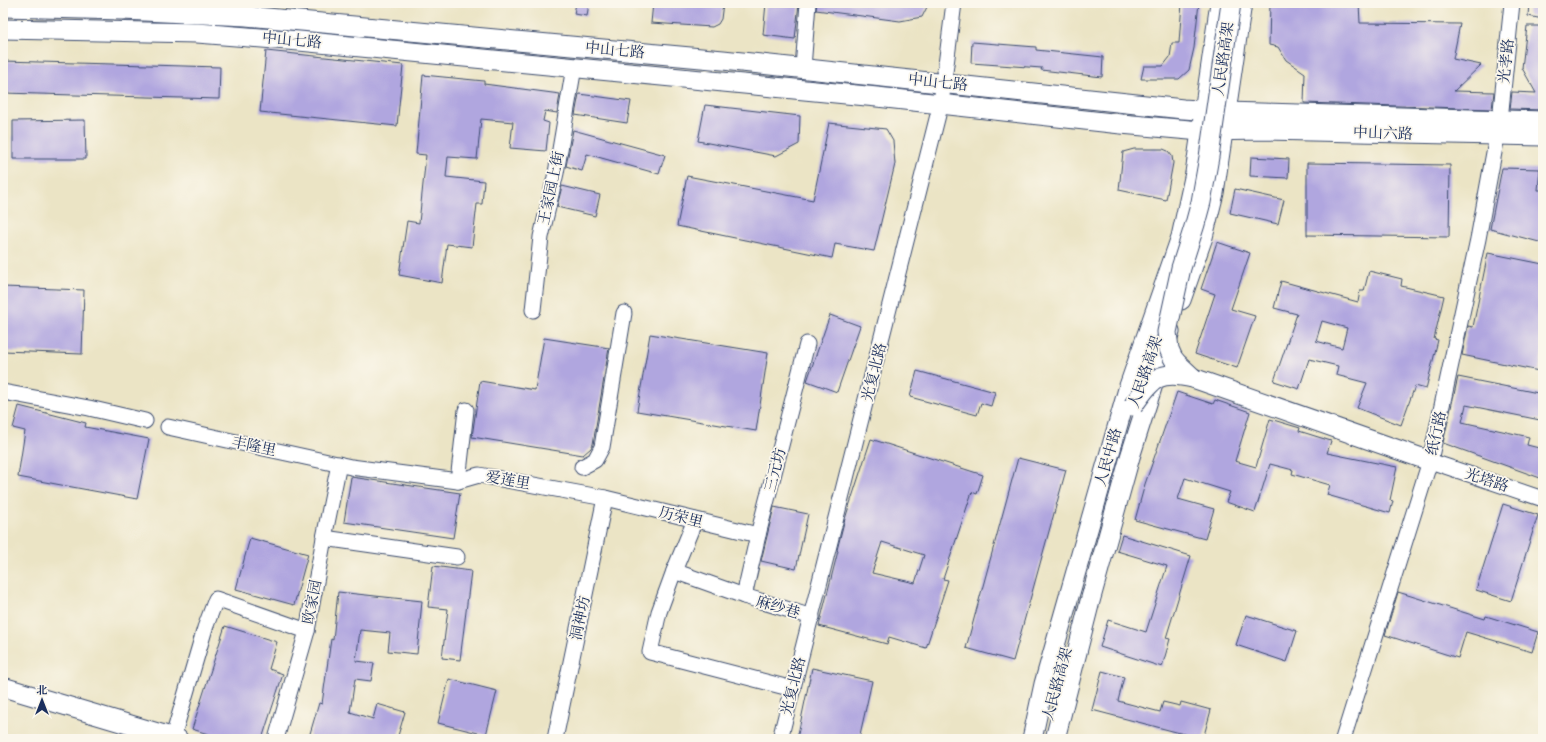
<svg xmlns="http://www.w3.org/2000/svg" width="1546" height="742" font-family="'Old Standard TT','Noto Serif SC',serif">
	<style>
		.building { fill: #b0a6df; fill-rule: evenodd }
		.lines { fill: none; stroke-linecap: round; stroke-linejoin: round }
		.minor-casing { stroke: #3a4a6d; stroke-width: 17 }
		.major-casing { stroke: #3a4a6d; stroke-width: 21 }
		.minor { stroke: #fff; stroke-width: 15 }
		.major { stroke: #fff; stroke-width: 19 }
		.major-bridge-casing { stroke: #3a4a6d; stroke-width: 21; stroke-linecap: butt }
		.major-bridge { stroke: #fff; stroke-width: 19 }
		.labels { text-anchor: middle; stroke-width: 3.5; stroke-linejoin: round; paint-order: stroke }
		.street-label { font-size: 15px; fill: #1b2f5e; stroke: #fbf7ec }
	</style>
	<rect width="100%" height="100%" fill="#fbf7ec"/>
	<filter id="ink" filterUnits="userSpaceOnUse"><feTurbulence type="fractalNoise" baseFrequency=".025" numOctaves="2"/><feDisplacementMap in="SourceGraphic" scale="8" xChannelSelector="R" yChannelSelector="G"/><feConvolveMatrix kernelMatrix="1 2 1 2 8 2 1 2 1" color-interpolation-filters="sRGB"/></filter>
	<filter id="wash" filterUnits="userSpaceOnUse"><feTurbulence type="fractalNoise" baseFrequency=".012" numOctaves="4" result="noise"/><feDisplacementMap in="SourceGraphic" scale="16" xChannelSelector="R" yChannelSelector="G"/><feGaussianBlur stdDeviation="0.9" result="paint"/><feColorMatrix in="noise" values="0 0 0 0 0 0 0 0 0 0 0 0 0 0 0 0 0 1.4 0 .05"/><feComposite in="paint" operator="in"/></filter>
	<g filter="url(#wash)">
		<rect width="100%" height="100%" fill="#ebe4c5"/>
		<g id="blocks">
			<g class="building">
				<path d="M576 3H589L587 16 574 14Z"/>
				<path d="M653 3H723L721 19 718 24 712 27 651 23Z"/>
				<path d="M766 3H799L795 39 763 35Z"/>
				<path d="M817 3H929L922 17 900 21 816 10Z"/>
				<path d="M1182 3H1199L1194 48 1189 70 1179 79H1141L1144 66H1163L1170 57 1172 43H1179Z"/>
				<path d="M1270 3H1359L1360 23 1460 24 1453 59 1481 65 1454 91 1494 92 1492 109 1304 103 1305 73 1286 60 1278 47 1269 45Z"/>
				<path d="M1529 3H1543V19L1528 16Z"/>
				<path d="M1527 26H1543V110L1510 109 1512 92 1536 93 1522 68Z"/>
				<path d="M972 42 1036 47V50L1103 57 1102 77 1041 70 1042 68 971 63Z"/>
				<path d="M266 51 403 65 397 126 260 112Z"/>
				<path d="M3 61 220 67 219 99 3 93Z"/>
				<path d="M423 75 484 81V84L560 94 557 113 545 111 543 121 549 123 546 151 510 148 513 122 481 119 477 159 448 157 446 177 484 181 482 204H477L472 247 447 244 442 283 399 275 407 221 419 223 426 155 416 154Z"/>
				<path d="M579 94 631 101 627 123 575 115Z"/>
				<path d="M705 105 800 116 799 144 776 156 698 141Z"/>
				<path d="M85 120 86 159H13V121Z"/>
				<path d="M829 123 886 129 893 141 895 164 874 251 835 244 832 258 677 226 687 176 813 200Z"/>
				<path d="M573 130 665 155 659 174 587 154 582 171 566 166Z"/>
				<path d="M1134 149H1163L1168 151 1172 156 1173 163 1166 200 1119 190 1123 152Z"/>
				<path d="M1251 157 1289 159 1288 178 1250 176Z"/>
				<path d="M1307 163 1450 165 1449 237 1307 235Z"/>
				<path d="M1502 168 1540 169 1538 190H1543V243L1490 229Z"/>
				<path d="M562 186 600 195 595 216 557 207Z"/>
				<path d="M1235 189 1284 200 1278 224 1230 213Z"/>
				<path d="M1217 242 1250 253 1231 309 1255 316 1237 368 1195 354 1215 294 1201 289Z"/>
				<path d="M1488 253 1543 264V349L1539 371 1462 355 1468 326 1473 327Z"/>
				<path d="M1369 271 1402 279 1401 286 1444 296 1434 339 1438 340 1426 389 1415 386 1401 425 1357 408 1367 383 1336 375 1338 366 1309 359 1299 389 1274 381 1297 314 1274 308 1281 281 1358 302 1360 291H1364ZM1322 321 1347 328 1342 348 1316 341Z"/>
				<path d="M3 287 84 290 82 354 3 351Z"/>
				<path d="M830 315 860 326 837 392 807 381Z"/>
				<path d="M650 334 768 353 756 431 637 411Z"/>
				<path d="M544 338 609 348 593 444 591 448 583 455 472 437 480 381 535 390Z"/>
				<path d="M917 371 995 392 991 406 981 403 977 415 910 397Z"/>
				<path d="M1458 377 1543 394V405L1540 420 1466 405 1462 422 1529 437 1527 445 1543 449V479L1443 443Z"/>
				<path d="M1177 392 1213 404 1215 400 1250 412 1235 461 1256 467 1270 419 1300 428 1299 431 1331 441 1327 453 1397 467 1390 500 1393 501 1390 513 1327 495 1330 485 1292 474 1293 470 1270 464 1255 512 1226 502 1230 492 1185 478 1178 499 1214 509 1205 539 1135 520 1145 484Z"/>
				<path d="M19 406 86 423 85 427 149 439 137 499 18 477 25 431 13 428Z"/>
				<path d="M871 439 983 475 977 494 972 492 943 579 948 580 926 648 889 637 887 644 819 626 838 551 837 550 844 522ZM882 542 924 555 915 583 872 573Z"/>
				<path d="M1018 458 1066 470 1013 661 966 648Z"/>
				<path d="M351 477 460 493 453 538 344 522Z"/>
				<path d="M1503 504 1538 515 1511 601 1476 590Z"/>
				<path d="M774 507 808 514 796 569 761 561Z"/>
				<path d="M1122 535 1191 556 1166 638 1170 639 1162 667 1100 647 1108 620 1146 632 1167 566 1117 551Z"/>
				<path d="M250 538 308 554 294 605 236 589Z"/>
				<path d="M433 566 471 571 460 660 442 658 448 609 428 607Z"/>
				<path d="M338 592 422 601 417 654 388 651 390 633 360 630 356 661 374 663 371 681 355 679 350 712 373 719 377 704 405 712 397 739H315L309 737 319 703 322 704 331 639 333 640Z"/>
				<path d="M1398 592 1485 619 1486 616 1538 632 1532 652 1466 632 1458 658 1385 635Z"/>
				<path d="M1246 615 1297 631 1287 662 1236 645Z"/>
				<path d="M225 626 277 642 269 669 283 674 262 739H224L192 729Z"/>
				<path d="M812 668 872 681 859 739H797Z"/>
				<path d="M1102 671 1124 677 1118 701 1160 712 1163 702 1180 706 1181 702 1211 710 1203 739 1092 710Z"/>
				<path d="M449 679 497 691 486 735 438 723Z"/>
			</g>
		</g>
	</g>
	<g filter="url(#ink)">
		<use href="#blocks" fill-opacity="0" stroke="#3a4a6d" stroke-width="1"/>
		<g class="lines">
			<defs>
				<g id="minor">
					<path d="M803 68 808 3"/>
					<path d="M533 310 541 237 556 173 574 67"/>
					<path d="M3 392 89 408 145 421"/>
					<path d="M168 427 351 467 458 481 479 475 605 498 758 535"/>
					<path d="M1430 461 1543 499"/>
					<path d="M582 467 595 460 602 447 624 313"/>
					<path d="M458 481 466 410"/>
					<path d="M695 520 674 571 744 596 812 617"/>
					<path d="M324 538 457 557"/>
					<path d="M674 571 659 612 650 652 793 689"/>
					<path d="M744 596 758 535 807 344"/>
					<path d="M173 737 205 628 216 599 307 631"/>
					<path d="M276 739 307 631 324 538 339 464"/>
					<path d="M555 739 605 498"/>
					<path d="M780 739 941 103 954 3"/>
					<path d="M1343 739 1430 461 1478 239 1500 120 1512 3"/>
				</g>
				<g id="major">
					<path d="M3 7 123 10 246 16 723 60 1183 109 1227 112 1543 121"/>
					<path d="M3 29 197 33 299 41 877 97 1121 124 1201 131 1264 130 1543 136"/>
					<path d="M1181 300 1203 237 1214 193 1242 3"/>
					<path d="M1193 378 1430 461"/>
					<path d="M3 687 178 739"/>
					<path d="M1032 739 1044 684 1128 389 1181 237 1195 173 1220 3"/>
					<path d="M1055 739 1089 605 1130 457 1170 331"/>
				</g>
			</defs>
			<use href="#minor" class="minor-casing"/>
			<use href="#major" class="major-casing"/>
			<use href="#minor" class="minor"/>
			<use href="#major" class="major"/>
			<defs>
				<g id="major-bridge">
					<path d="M1193 378 1177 363 1173 358 1169 349 1167 332 1181 268 1195 224 1201 202 1209 157 1231 3"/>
					<path d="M1133 406C1152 378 1159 370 1193 378"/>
				</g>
			</defs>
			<use href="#major-bridge" class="major-bridge-casing"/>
			<use href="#major-bridge" class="major-bridge"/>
		</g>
	</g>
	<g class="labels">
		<g class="street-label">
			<text transform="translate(292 40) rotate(5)" y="5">中山七路</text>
			<text transform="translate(615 50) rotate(5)" y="5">中山七路</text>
			<text transform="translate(1223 59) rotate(-82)" y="5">人民路高架</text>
			<text transform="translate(1506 61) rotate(-84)" y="5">光孝路</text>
			<text transform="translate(938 82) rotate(6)" y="5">中山七路</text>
			<text transform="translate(1383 133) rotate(2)" y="5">中山六路</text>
			<text transform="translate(551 188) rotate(-78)" y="5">王家园上街</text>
			<text transform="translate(874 372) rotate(-76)" y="5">光复北路</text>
			<text transform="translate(1145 372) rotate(-71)" y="5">人民路高架</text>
			<text transform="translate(1436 433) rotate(-78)" y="5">纸行路</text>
			<text transform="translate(254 446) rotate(12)" y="5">丰隆里</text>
			<text transform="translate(1108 457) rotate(-74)" y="5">人民中路</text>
			<text transform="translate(775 470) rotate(-76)" y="5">三元坊</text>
			<text transform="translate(508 480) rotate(10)" y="5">爱莲里</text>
			<text transform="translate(1487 480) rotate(18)" y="5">光塔路</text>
			<text transform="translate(681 517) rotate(14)" y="5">历荣里</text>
			<text transform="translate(312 602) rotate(-79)" y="5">欧家园</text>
			<text transform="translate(778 607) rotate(17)" y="5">麻纱巷</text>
			<text transform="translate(580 618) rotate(-78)" y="5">洞神坊</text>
			<text transform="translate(1057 684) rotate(-75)" y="5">人民路高架</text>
			<text transform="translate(793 686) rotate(-76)" y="5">光复北路</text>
		</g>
	</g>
	<rect width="1546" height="742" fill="none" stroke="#fbf7ec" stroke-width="16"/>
	<g transform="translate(42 700)" stroke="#fbf7ec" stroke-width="3" paint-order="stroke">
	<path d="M0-3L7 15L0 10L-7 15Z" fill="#1b2f5e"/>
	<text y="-6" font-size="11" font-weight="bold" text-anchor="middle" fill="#1b2f5e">北</text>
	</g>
</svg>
